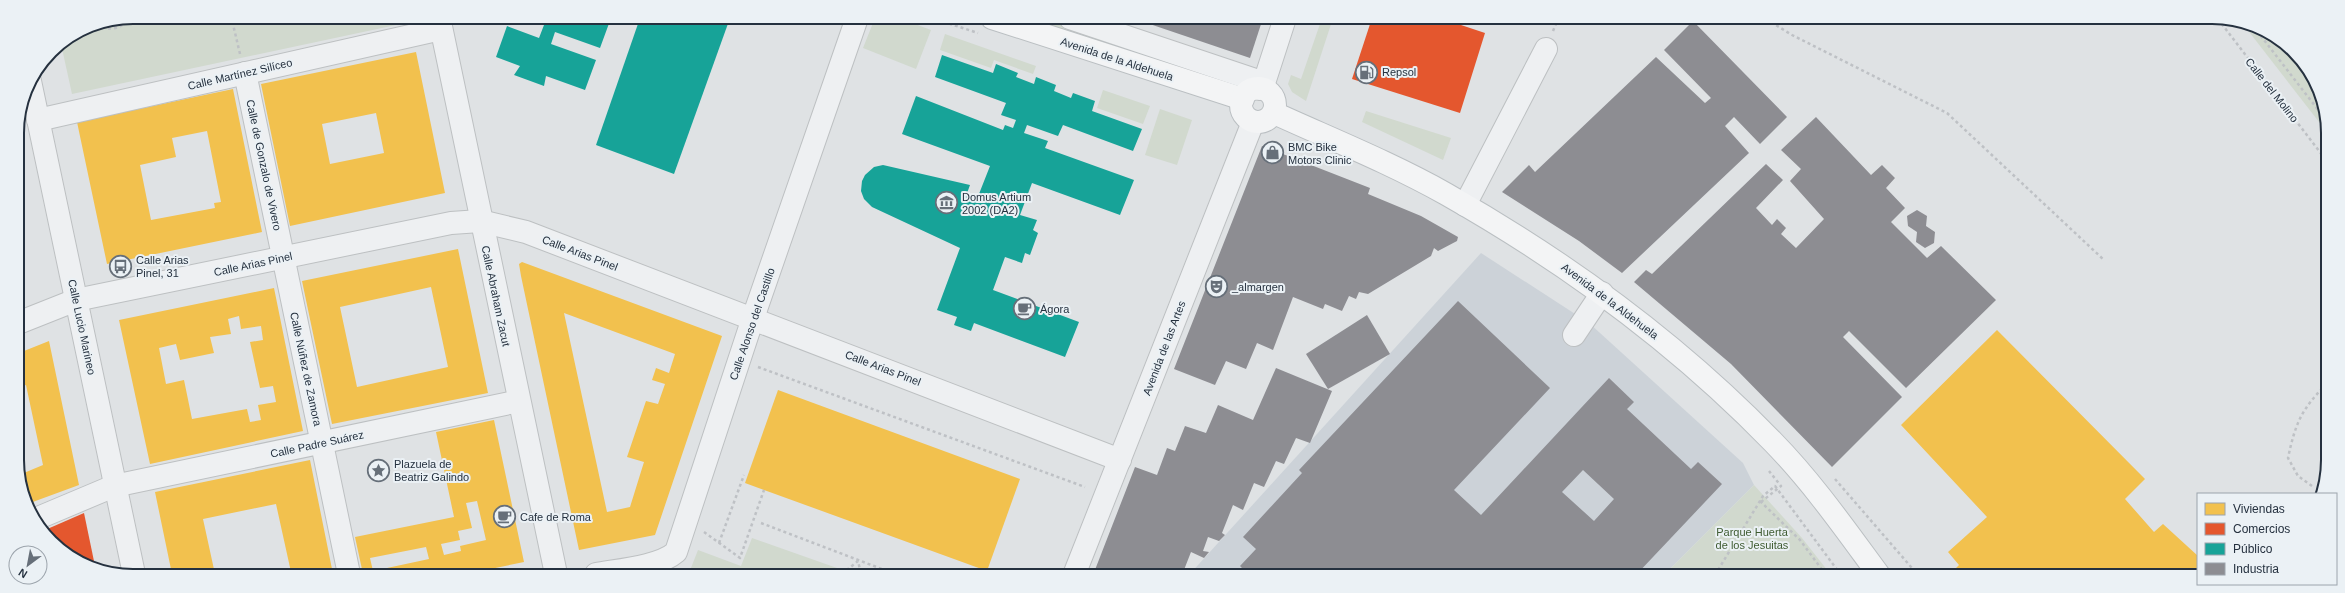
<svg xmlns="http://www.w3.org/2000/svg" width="2345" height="593" font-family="Arial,sans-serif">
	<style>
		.built { fill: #ccd2d8 }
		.green { fill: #d1d9ce }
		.homes { fill: #f2c14e; fill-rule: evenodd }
		.shops { fill: #e4572e }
		.public { fill: #17a398 }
		.industry { fill: #8d8d92; fill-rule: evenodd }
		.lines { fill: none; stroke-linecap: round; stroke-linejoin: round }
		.minor-casing { stroke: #bdc0c2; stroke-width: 24 }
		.major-casing { stroke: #babfc2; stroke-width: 24 }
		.path { stroke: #bec1c5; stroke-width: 2.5; stroke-dasharray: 3 3; stroke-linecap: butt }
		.minor { stroke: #eef0f2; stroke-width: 22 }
		.major { stroke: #f3f4f5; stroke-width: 22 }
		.labels { text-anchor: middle; stroke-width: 4; stroke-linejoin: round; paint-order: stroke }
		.street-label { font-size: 11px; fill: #25313f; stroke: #ebf1f5 }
		.poi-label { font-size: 11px; fill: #25313f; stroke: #ebf1f5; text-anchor: start }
		.park-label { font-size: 11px; fill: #3e5b31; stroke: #ebf1f5 }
		.rim { fill: none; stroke: #25313f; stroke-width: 2 }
	</style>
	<rect width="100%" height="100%" fill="#dfe2e4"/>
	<path class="built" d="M1481 253 1589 323 1743 463 1754 485 1664 575H1189Z"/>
	<g class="green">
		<path d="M133 17H409L410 22 72 94 61 44 89 26Z"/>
		<path d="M875 18H899L931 30 916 69 863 48Z"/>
		<path d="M1025 18H1044L1198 69 1202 73 1201 75Z"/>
		<path d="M1322 18H1333L1306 101 1292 92 1288 84 1291 75 1301 79Z"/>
		<path d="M2243 24 2294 51 2326 111V131Z"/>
		<path d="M945 34 1036 66 1033 74 994 60 991 68 940 50Z"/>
		<path d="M1103 90 1150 106 1143 124 1097 108Z"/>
		<path d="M1160 109 1192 120 1177 165 1145 155Z"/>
		<path d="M1366 111 1451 138 1443 160 1362 122Z"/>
		<path d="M1754 485 1802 538 1831 575H1664Z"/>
		<path d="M752 538 854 574H681L689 573 698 550 741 566Z"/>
	</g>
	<g class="homes">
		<path d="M416 52 445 193 290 226 261 84ZM376 113 384 153 330 164 322 124Z"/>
		<path d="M233 89 262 232 107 264 77 122ZM207 131 221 202 214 203 215 208 151 220 140 165 176 157 172 138Z"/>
		<path d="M458 249 488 393 332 424 302 281ZM431 287 448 367 357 387 340 307Z"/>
		<path d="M522 262 722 336 655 535 579 550 521 276 519 264ZM564 313 675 354 669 373 656 368 652 380 665 384 658 404 646 401 627 457 644 462 630 507 607 512Z"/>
		<path d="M274 288 303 431 150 464 119 320ZM239 316 241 329 261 326 263 340 250 342 260 388 273 386 276 402 258 405 261 420 250 422 247 409 192 419 184 380 166 384 159 348 176 344 180 360 214 353 210 337 231 334 228 319Z"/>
		<path d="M1997 330 2145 479 2125 499 2154 532 2163 524 2198 556V576H1948L1959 565 1948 552 1987 517 1901 425Z"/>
		<path d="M49 341 79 485 30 503 19 483V475L43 465 26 385 19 388V353Z"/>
		<path d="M778 390 1020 479 987 571 745 483Z"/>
		<path d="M494 420 524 562 466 574H363L355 537 454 517 436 432ZM477 501 486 540 460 546 461 551 444 555 441 544 460 540 458 531 472 528 466 503ZM426 547 429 559 373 571 370 558Z"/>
		<path d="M310 460 333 574H286L291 572 276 504 203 519 215 574H172L155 492Z"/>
	</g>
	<g class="shops">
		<path d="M1372 18H1440L1485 33 1460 113 1352 79Z"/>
		<path d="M84 513 95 566 51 542 45 530Z"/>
	</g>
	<g class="public">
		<path d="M524 17 611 18 600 48 555 32 551 44 596 60 585 90 546 76 544 86 514 75 520 66 496 57 507 26 539 38 544 25Z"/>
		<path d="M640 18H730L674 174 596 145Z"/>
		<path d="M942 55 993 73 996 64 1018 73 1016 77 1034 84 1036 77 1056 85 1054 91 1071 98 1073 93 1095 101 1092 111 1142 129 1133 151 1063 125 1058 136 1027 125 1024 133 1048 141 1045 148 1134 180 1120 215 1032 183 1020 215 1037 220 1033 230 1038 233 1030 255 1025 253 1022 263 1005 257 993 290 1079 322 1065 357 974 323 971 331 954 325 957 317 937 310 960 248 872 207 864 199 861 191 862 181 865 175 874 167 883 165 970 185 966 196 977 199 990 166 902 134 916 96 1003 130 1005 125 1013 128 1016 120 1001 115 1006 103 935 77Z"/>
	</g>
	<g class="industry">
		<path d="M1132 18H1263L1250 58Z"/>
		<path d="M1693 21 1787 117 1760 144 1734 117 1725 126 1749 153 1622 273 1579 241 1502 192 1529 165 1535 172 1656 57 1705 103 1711 98 1664 50Z"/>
		<path d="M1816 117 1871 175 1882 165 1895 178 1886 188 1905 208 1891 222 1927 258 1941 246 1996 300 1906 388 1849 331 1843 337 1902 397 1832 467 1731 364 1634 282 1646 270 1652 274 1766 164 1783 180 1756 208 1772 225 1777 219 1786 228 1781 234 1796 248 1824 219 1790 181 1801 169 1781 150Z"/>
		<path d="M1262 146 1370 188 1368 194 1421 216 1458 237 1457 241 1438 251 1434 248 1431 256 1368 294 1359 292 1356 299 1349 296 1342 311 1325 304 1323 309 1293 297 1273 350 1257 343 1246 369 1226 361 1215 385 1174 369Z"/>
		<path d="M1917 210 1927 216 1926 226 1935 232 1934 243 1925 248 1916 242 1917 232 1908 226 1907 216Z"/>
		<path d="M1458 301 1550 388 1454 490 1481 515 1609 378 1634 402 1627 409 1691 469 1698 462 1722 484 1636 575H1249L1240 566 1256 549 1243 537 1302 473 1299 470ZM1583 470 1614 499 1594 521 1562 492Z"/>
		<path d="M1367 315 1390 354 1328 389 1306 354Z"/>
		<path d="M1276 368 1332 391 1310 443 1296 438 1284 464 1276 461 1264 487 1254 483 1243 510 1233 505 1222 533 1225 535 1219 541 1208 537 1203 551 1209 552 1204 558 1191 552 1182 575H1093L1135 467 1157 475 1167 448 1175 451 1185 426 1206 433 1218 405 1253 420Z"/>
	</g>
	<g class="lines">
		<defs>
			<g id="minor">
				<path d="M439 17 556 574"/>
				<path d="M1070 18 1264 83"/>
				<path d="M245 73 349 574"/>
				<path d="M30 81 134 574"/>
				<path d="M1259 89 1264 83 1285 18"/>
				<path d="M38 120 441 29"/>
				<path d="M1465 205 1546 49"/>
				<path d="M18 323 76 300 451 223 480 221 526 232 1120 460"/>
				<path d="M1574 335 1602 293"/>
				<path d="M38 518 114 486 519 401"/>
				<path d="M596 574C618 570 659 567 676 552L753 318 857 18"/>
				<path d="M1074 575 1253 122"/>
			</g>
			<g id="major">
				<path d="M992 18 1243 99"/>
				<circle cx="1258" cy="105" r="17"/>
				<path d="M1274 113C1331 139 1391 163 1446 194 1566 262 1677 343 1773 442 1813 483 1845 529 1879 575"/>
			</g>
		</defs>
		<use href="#minor" class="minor-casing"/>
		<use href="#major" class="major-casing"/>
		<g class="path">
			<path d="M195 17 232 20"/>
			<path d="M932 18 978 33"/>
			<path d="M1766 19 1792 35 1947 113 2104 260"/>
			<path d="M2218 19 2326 160"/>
			<path d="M97 24C108 32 122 29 129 18"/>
			<path d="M1553 31 1558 19"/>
			<path d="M2257 31 2326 120"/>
			<path d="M240 54 232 20 241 17"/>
			<path d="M758 367 1085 487"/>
			<path d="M1835 479 1918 575"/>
			<path d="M2312 486 2298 476 2288 458C2295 425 2301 409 2326 385"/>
			<path d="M1760 501 1800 540 1826 575"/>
			<path d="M1761 502 1781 486 1769 471"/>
			<path d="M761 523 895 574"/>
			<path d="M704 532 740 558 764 490"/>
			<path d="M719 543 744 475"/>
			<path d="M842 574 858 561 861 574"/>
			<path d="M1715 575 1763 496 1775 486 1841 575"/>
		</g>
		<use href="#minor" class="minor"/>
		<use href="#major" class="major"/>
	</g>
	<defs>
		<symbol id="fuel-ring" viewBox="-11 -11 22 22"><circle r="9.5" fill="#ebf1f5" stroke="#666f79" stroke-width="1.5"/><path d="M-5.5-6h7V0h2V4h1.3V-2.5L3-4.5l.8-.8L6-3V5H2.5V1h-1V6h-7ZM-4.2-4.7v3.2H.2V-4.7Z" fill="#666f79"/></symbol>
		<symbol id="shop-ring" viewBox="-11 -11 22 22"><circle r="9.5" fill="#ebf1f5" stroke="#666f79" stroke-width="1.5"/><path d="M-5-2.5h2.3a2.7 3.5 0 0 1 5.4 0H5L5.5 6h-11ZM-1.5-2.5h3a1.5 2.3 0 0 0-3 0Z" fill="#666f79"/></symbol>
		<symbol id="museum-ring" viewBox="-11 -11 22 22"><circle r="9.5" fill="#ebf1f5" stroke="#666f79" stroke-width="1.5"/><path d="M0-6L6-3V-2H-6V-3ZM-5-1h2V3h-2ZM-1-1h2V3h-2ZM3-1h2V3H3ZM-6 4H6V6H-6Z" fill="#666f79"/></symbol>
		<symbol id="bus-ring" viewBox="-11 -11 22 22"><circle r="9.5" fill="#ebf1f5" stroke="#666f79" stroke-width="1.5"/><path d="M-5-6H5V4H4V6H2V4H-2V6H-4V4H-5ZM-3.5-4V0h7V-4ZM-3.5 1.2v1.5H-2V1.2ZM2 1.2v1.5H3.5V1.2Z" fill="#666f79"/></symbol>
		<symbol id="theatre-ring" viewBox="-11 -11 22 22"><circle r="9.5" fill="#ebf1f5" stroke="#666f79" stroke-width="1.5"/><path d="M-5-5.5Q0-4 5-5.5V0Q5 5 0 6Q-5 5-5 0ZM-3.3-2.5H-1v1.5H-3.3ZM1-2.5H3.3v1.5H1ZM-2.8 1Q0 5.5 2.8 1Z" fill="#666f79"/></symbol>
		<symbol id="cafe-ring" viewBox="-11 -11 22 22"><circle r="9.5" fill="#ebf1f5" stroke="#666f79" stroke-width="1.5"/><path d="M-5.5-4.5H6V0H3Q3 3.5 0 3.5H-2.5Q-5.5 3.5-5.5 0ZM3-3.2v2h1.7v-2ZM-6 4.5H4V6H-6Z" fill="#666f79"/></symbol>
		<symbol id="sight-ring" viewBox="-11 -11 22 22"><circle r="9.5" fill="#ebf1f5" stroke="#666f79" stroke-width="1.5"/><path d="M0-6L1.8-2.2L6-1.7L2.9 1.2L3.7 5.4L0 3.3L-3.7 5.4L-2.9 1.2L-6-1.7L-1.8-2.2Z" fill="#666f79"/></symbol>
	</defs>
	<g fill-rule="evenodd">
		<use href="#fuel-ring" x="1354" y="60" width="25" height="25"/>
		<use href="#shop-ring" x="1260" y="140" width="25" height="25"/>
		<use href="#museum-ring" x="934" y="190" width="25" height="25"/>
		<use href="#bus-ring" x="108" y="254" width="25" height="25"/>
		<use href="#theatre-ring" x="1204" y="274" width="25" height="25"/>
		<use href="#cafe-ring" x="1012" y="296" width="25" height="25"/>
		<use href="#sight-ring" x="366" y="458" width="25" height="25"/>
		<use href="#cafe-ring" x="492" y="504" width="25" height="25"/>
	</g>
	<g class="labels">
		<g class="street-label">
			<text transform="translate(1117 59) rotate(18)" y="4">Avenida de la Aldehuela</text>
			<text transform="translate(240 74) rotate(-13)" y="4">Calle Martínez Silíceo</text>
			<text transform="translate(2272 90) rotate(52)" y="4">Calle del Molino</text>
			<text transform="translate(264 165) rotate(78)" y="4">Calle de Gonzalo de Vivero</text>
			<text transform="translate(580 253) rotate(21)" y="4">Calle Arias Pinel</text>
			<text transform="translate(253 264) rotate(-12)" y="4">Calle Arias Pinel</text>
			<text transform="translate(496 296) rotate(78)" y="4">Calle Abraham Zacut</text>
			<text transform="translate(1610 301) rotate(37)" y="4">Avenida de la Aldehuela</text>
			<text transform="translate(752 324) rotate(-71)" y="4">Calle Alonso del Castillo</text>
			<text transform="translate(82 327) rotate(78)" y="4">Calle Lucio Marineo</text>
			<text transform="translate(1164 348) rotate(-69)" y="4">Avenida de las Artes</text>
			<text transform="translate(883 368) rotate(21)" y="4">Calle Arias Pinel</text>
			<text transform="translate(306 369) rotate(78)" y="4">Calle Núñez de Zamora</text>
			<text transform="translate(317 444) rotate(-12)" y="4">Calle Padre Suárez</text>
		</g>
		<g class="poi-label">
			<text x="1382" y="76">Repsol</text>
			<text x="1288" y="151">BMC Bike<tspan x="1288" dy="13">Motors Clinic</tspan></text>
			<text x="962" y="201">Domus Artium<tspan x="962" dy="13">2002 (DA2)</tspan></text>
			<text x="136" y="264">Calle Arias<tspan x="136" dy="13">Pinel, 31</tspan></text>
			<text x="1232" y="291">_almargen</text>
			<text x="1040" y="313">Ágora</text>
			<text x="394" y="468">Plazuela de<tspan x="394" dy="13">Beatriz Galindo</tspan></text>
			<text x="520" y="521">Cafe de Roma</text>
		</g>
		<g class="park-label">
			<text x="1752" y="536">Parque Huerta<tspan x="1752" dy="13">de los Jesuitas</tspan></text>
		</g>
	</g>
	<path d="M0 0H2345V593H0ZM133 24H2212A109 109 0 0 1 2321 133V460A109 109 0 0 1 2212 569H133A109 109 0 0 1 24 460V133A109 109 0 0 1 133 24Z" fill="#ebf1f5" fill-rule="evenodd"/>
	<path class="rim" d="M133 24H2212A109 109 0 0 1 2321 133V460A109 109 0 0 1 2212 569H133A109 109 0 0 1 24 460V133A109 109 0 0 1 133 24Z"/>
	<rect x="2197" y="493" width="140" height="92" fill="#ebf1f5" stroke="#9ca4ac"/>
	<rect x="2205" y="503" width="20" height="12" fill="#f2c14e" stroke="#9ca4ac"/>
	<text x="2233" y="513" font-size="12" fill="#25313f">Viviendas</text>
	<rect x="2205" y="523" width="20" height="12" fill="#e4572e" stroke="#9ca4ac"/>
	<text x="2233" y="533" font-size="12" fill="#25313f">Comercios</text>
	<rect x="2205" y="543" width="20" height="12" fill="#17a398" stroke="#9ca4ac"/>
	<text x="2233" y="553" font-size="12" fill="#25313f">Público</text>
	<rect x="2205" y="563" width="20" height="12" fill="#8d8d92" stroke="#9ca4ac"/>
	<text x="2233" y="573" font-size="12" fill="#25313f">Industria</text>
	<g transform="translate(28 565) rotate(212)"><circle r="19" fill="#ebf1f5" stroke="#9ca4ac"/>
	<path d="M0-3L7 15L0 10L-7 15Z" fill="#666f79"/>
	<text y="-6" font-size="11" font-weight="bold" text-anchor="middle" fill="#25313f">N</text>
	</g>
</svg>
